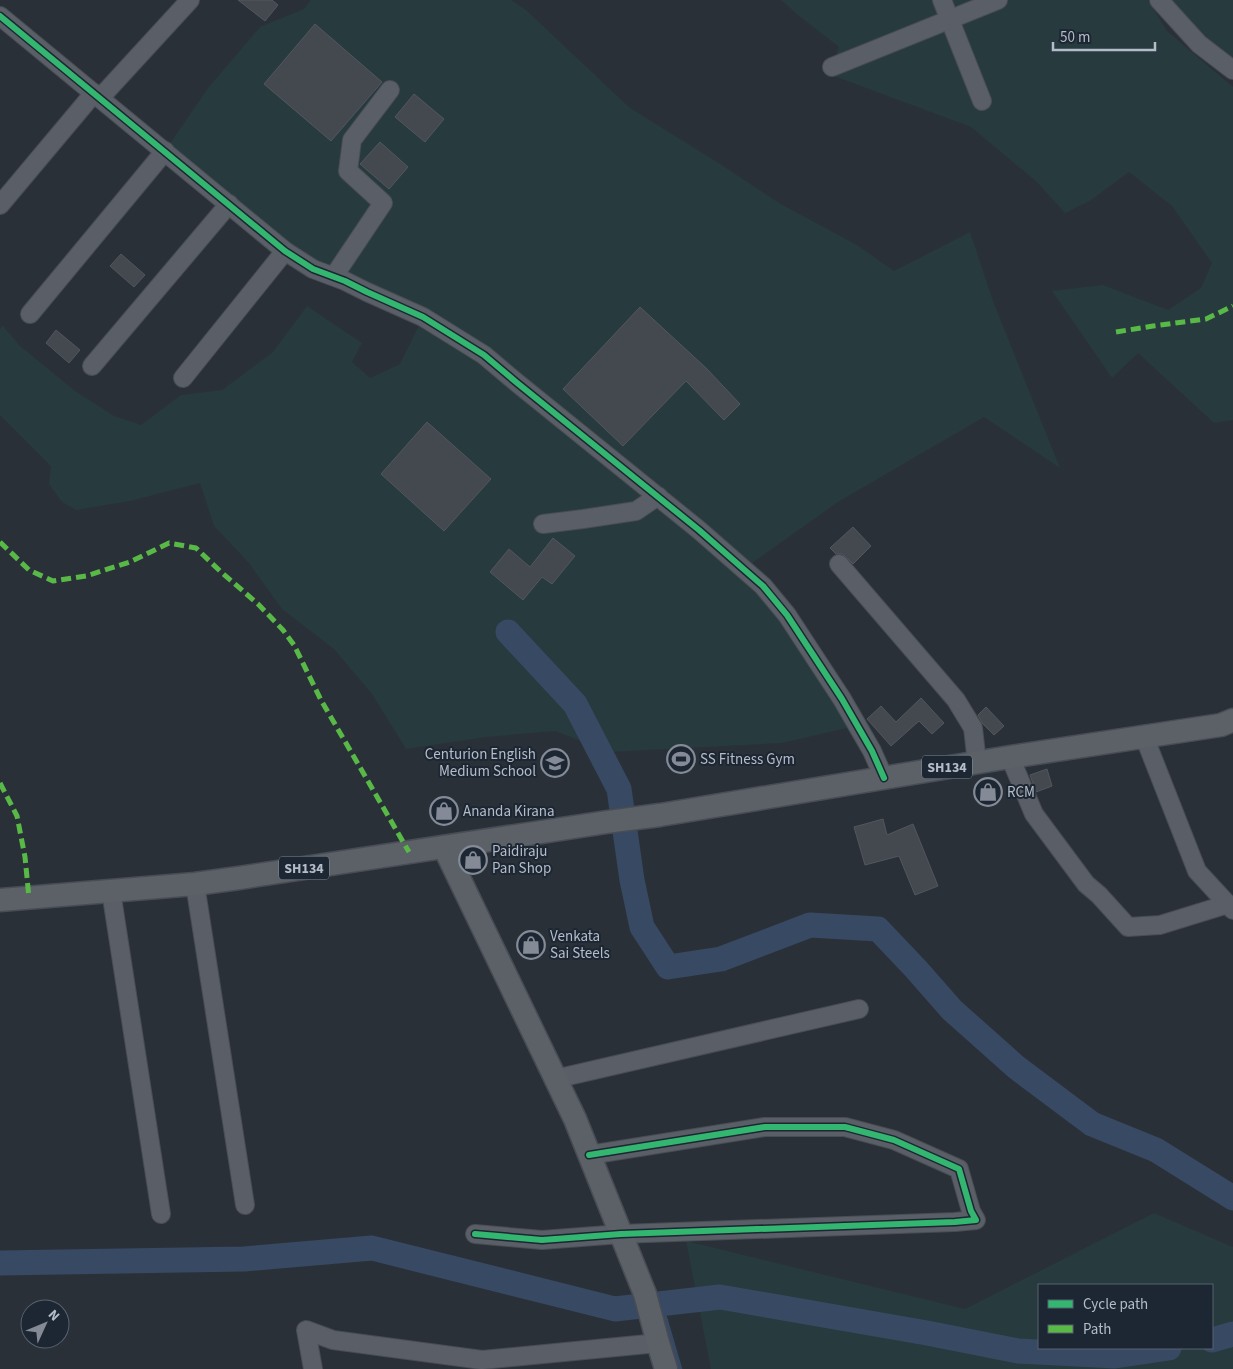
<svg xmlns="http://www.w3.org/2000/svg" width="1233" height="1369" font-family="'Source Sans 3',sans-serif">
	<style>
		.green { fill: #273a3e; fill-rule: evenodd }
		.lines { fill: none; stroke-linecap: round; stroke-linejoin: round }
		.stream { stroke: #384963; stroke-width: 4.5 }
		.river { stroke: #384963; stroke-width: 25 }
		.building { fill: #444950; stroke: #52575f }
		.minor-casing { stroke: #484c53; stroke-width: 20 }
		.major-casing { stroke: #484c55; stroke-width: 25 }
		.minor { stroke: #5a5e66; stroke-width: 18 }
		.major { stroke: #5c6168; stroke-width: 22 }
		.quiet { stroke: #58b947; stroke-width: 5; stroke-dasharray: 10 5; stroke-linecap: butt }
		.cycleway-casing { stroke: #1d2633; stroke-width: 9 }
		.cycleway { stroke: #33b770; stroke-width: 6 }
		.labels { text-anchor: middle; stroke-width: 4; stroke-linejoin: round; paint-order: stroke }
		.shield { fill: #1d2633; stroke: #878f9c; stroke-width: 1 }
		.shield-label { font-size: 14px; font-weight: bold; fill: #b4bcc9 }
		.poi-label { font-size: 15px; fill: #b4bcc9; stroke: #1d2633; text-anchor: start }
	</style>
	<rect width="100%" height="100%" fill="#2a3038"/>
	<g class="green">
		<path d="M311 0H511L526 10 630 108 717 162 779 203 857 245 894 271 970 232 993 301 1060 468 984 417 838 502 748 566 763 586 851 727 782 743 610 752 555 731 486 737 406 749 372 694 334 649 282 609 248 562 214 526 200 483 130 501 76 510 62 502 49 484 51 466 0 415V329L3 326 20 346 75 391 114 416 141 425 181 395 222 390 273 352 307 306 362 343 352 362 370 378 400 364 423 317 313 269 165 151 208 88 260 27 304 9Z"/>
		<path d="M781 0H1148L1167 31 1233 87V420L1214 423 1138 353 1112 378 1052 291 1103 285 1168 310 1201 288 1212 263 1172 206 1129 172 1091 200 1065 213 1037 182 971 127 834 76 832 67 839 47 798 15Z"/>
		<path d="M1167 0H1233V68Z"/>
		<path d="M1154 1213 1233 1247V1369H711L686 1241 965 1309ZM1039 1285H1212V1348H1039Z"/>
	</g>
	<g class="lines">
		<path class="stream" d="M661 1304 680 1369"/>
		<g class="river">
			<path d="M508 632 575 704 619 789 632 880 642 927 668 967 721 959 810 925 878 929 916 969 952 1010 1016 1067 1092 1124 1156 1150 1233 1198"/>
			<path d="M0 1263 244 1259 372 1248 615 1309 720 1297 927 1333 1018 1351 1115 1356 1169 1348"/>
			<path d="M1212 1340 1233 1334"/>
		</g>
	</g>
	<g class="building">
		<path d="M238 0H272L278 5 265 21Z"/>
		<path d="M315 24 382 82 331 141 264 84Z"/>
		<path d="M414 94 444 119 425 142 395 117Z"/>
		<path d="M380 142 408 167 389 189 360 164Z"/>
		<path d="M121 254 145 275 134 287 110 266Z"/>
		<path d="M640 307 706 368 740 404 724 420 686 381 623 446 563 389Z"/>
		<path d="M56 330 80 350 69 363 46 343Z"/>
		<path d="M427 422 491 479 444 531 381 474Z"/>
		<path d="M853 527 871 546 853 564 843 554H836L830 548Z"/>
		<path d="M553 538 575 556 552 584 542 577 523 600 490 572 509 549 530 567Z"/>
		<path d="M921 698 944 723 932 734 919 721 891 746 867 719 881 706 896 722Z"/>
		<path d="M986 707 1004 726 994 735 982 723 978 715Z"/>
		<path d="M1047 769 1052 786 1036 792 1030 775Z"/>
		<path d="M883 819 887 835 913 824 938 886 915 895 899 856 865 865 854 827Z"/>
	</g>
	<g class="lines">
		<defs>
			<g id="minor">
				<path d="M942 0 982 101"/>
				<path d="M1159 0 1199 44 1233 70"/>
				<path d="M0 16 285 251 313 269 345 281 367 292 423 317 484 355 516 382 699 530 763 586 787 615 842 699 872 751 884 778"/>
				<path d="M832 67 998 0"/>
				<path d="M100 98 190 0"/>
				<path d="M0 205 94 93"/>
				<path d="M334 276 383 203 348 171 352 140 390 90"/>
				<path d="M30 314 165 151"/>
				<path d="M92 366 229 204"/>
				<path d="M183 378 285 251"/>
				<path d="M543 524 583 519 636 511 658 496"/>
				<path d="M839 564 956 700 973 728 977 763"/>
				<path d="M1144 736 1197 871 1233 910"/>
				<path d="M1010 757 1034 814 1086 884 1099 895 1128 927 1160 925 1228 904"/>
				<path d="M195 884 245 1205"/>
				<path d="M111 891 161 1214"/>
				<path d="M555 1079 859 1009"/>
				<path d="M475 1234 542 1240 621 1234 955 1222 976 1220 971 1211 959 1169 894 1140 845 1127H765L589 1155"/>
				<path d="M313 1369 306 1330 333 1340 482 1360 658 1343"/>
			</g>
			<g id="major">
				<path d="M444 847 575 1119 645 1294 658 1343 666 1369"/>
				<path d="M0 900 195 884 239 878 607 822 660 815 1010 757 1221 725 1233 720"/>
			</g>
		</defs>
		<use href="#minor" class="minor-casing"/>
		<use href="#major" class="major-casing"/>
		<use href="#minor" class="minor"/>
		<use href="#major" class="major"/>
		<g class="quiet">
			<path d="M1116 332 1153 326 1206 319 1233 306"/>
			<path d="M0 542 29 570 53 581 86 576 130 562 169 543 196 548 221 572 258 604 283 630 294 645 321 700 409 852"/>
			<path d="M0 783 17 816 25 857 29 898"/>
		</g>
		<defs>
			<g id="cycleway">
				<path d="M0 16 285 251 313 269 345 281 367 292 423 317 484 355 516 382 699 530 763 586 787 615 842 699 872 751 884 778"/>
				<path d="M475 1234 542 1240 621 1234 955 1222 976 1220 971 1211 959 1169 894 1140 845 1127H765L589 1155"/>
			</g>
		</defs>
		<use href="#cycleway" class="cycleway-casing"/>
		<use href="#cycleway" class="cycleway"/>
	</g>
	<defs>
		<symbol id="stadium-ring" viewBox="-11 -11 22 22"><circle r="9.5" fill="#1d2633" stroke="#848b96" stroke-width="1.5"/><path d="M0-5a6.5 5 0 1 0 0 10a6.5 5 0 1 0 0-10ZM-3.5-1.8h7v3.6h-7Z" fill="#848b96"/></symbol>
		<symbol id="school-ring" viewBox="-11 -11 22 22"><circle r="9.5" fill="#1d2633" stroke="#848b96" stroke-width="1.5"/><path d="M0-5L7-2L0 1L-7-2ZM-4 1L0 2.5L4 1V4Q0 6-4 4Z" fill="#848b96"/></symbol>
		<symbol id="shop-ring" viewBox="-11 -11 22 22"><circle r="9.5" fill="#1d2633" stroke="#848b96" stroke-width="1.5"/><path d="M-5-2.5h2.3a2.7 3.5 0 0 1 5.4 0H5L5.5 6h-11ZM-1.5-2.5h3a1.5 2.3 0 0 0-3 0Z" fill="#848b96"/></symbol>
	</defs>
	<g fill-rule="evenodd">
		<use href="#stadium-ring" x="665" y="743" width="32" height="32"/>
		<use href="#school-ring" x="539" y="747" width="32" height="32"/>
		<use href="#shop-ring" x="972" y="776" width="32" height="32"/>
		<use href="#shop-ring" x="428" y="795" width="32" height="32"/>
		<use href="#shop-ring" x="457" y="844" width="32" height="32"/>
		<use href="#shop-ring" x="515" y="929" width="32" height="32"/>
	</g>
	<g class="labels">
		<g class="shield">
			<rect x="922" y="755.5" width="50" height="23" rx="4"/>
			<rect x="279" y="856.5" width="50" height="23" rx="4"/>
		</g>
		<g class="shield-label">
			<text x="947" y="772">SH134</text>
			<text x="304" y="873">SH134</text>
		</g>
		<g class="poi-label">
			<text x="536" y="759" text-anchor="end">Centurion English<tspan x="536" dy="17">Medium School</tspan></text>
			<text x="700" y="764">SS Fitness Gym</text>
			<text x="1007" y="797">RCM</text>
			<text x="463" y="816">Ananda Kirana</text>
			<text x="492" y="856">Paidiraju<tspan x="492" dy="17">Pan Shop</tspan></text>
			<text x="550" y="941">Venkata<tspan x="550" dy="17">Sai Steels</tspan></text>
		</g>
	</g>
	<rect x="1038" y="1284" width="175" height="65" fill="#1d2633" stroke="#59626f"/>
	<rect x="1048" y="1300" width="25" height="8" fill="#33b770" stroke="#59626f"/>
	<text x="1083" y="1309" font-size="15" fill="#b4bcc9">Cycle path</text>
	<rect x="1048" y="1325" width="25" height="8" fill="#58b947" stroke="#59626f"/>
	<text x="1083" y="1334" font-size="15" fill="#b4bcc9">Path</text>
	<g transform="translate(45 1324) rotate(46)"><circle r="24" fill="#1d2633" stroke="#59626f"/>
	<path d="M0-4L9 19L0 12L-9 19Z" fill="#848b96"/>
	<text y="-8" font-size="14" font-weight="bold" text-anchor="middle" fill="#b4bcc9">N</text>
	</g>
	<path d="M1053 42v8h102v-8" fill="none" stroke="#b4bcc9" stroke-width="2.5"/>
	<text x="1060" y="42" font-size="15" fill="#b4bcc9" stroke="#1d2633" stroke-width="4" paint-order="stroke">50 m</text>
</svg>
